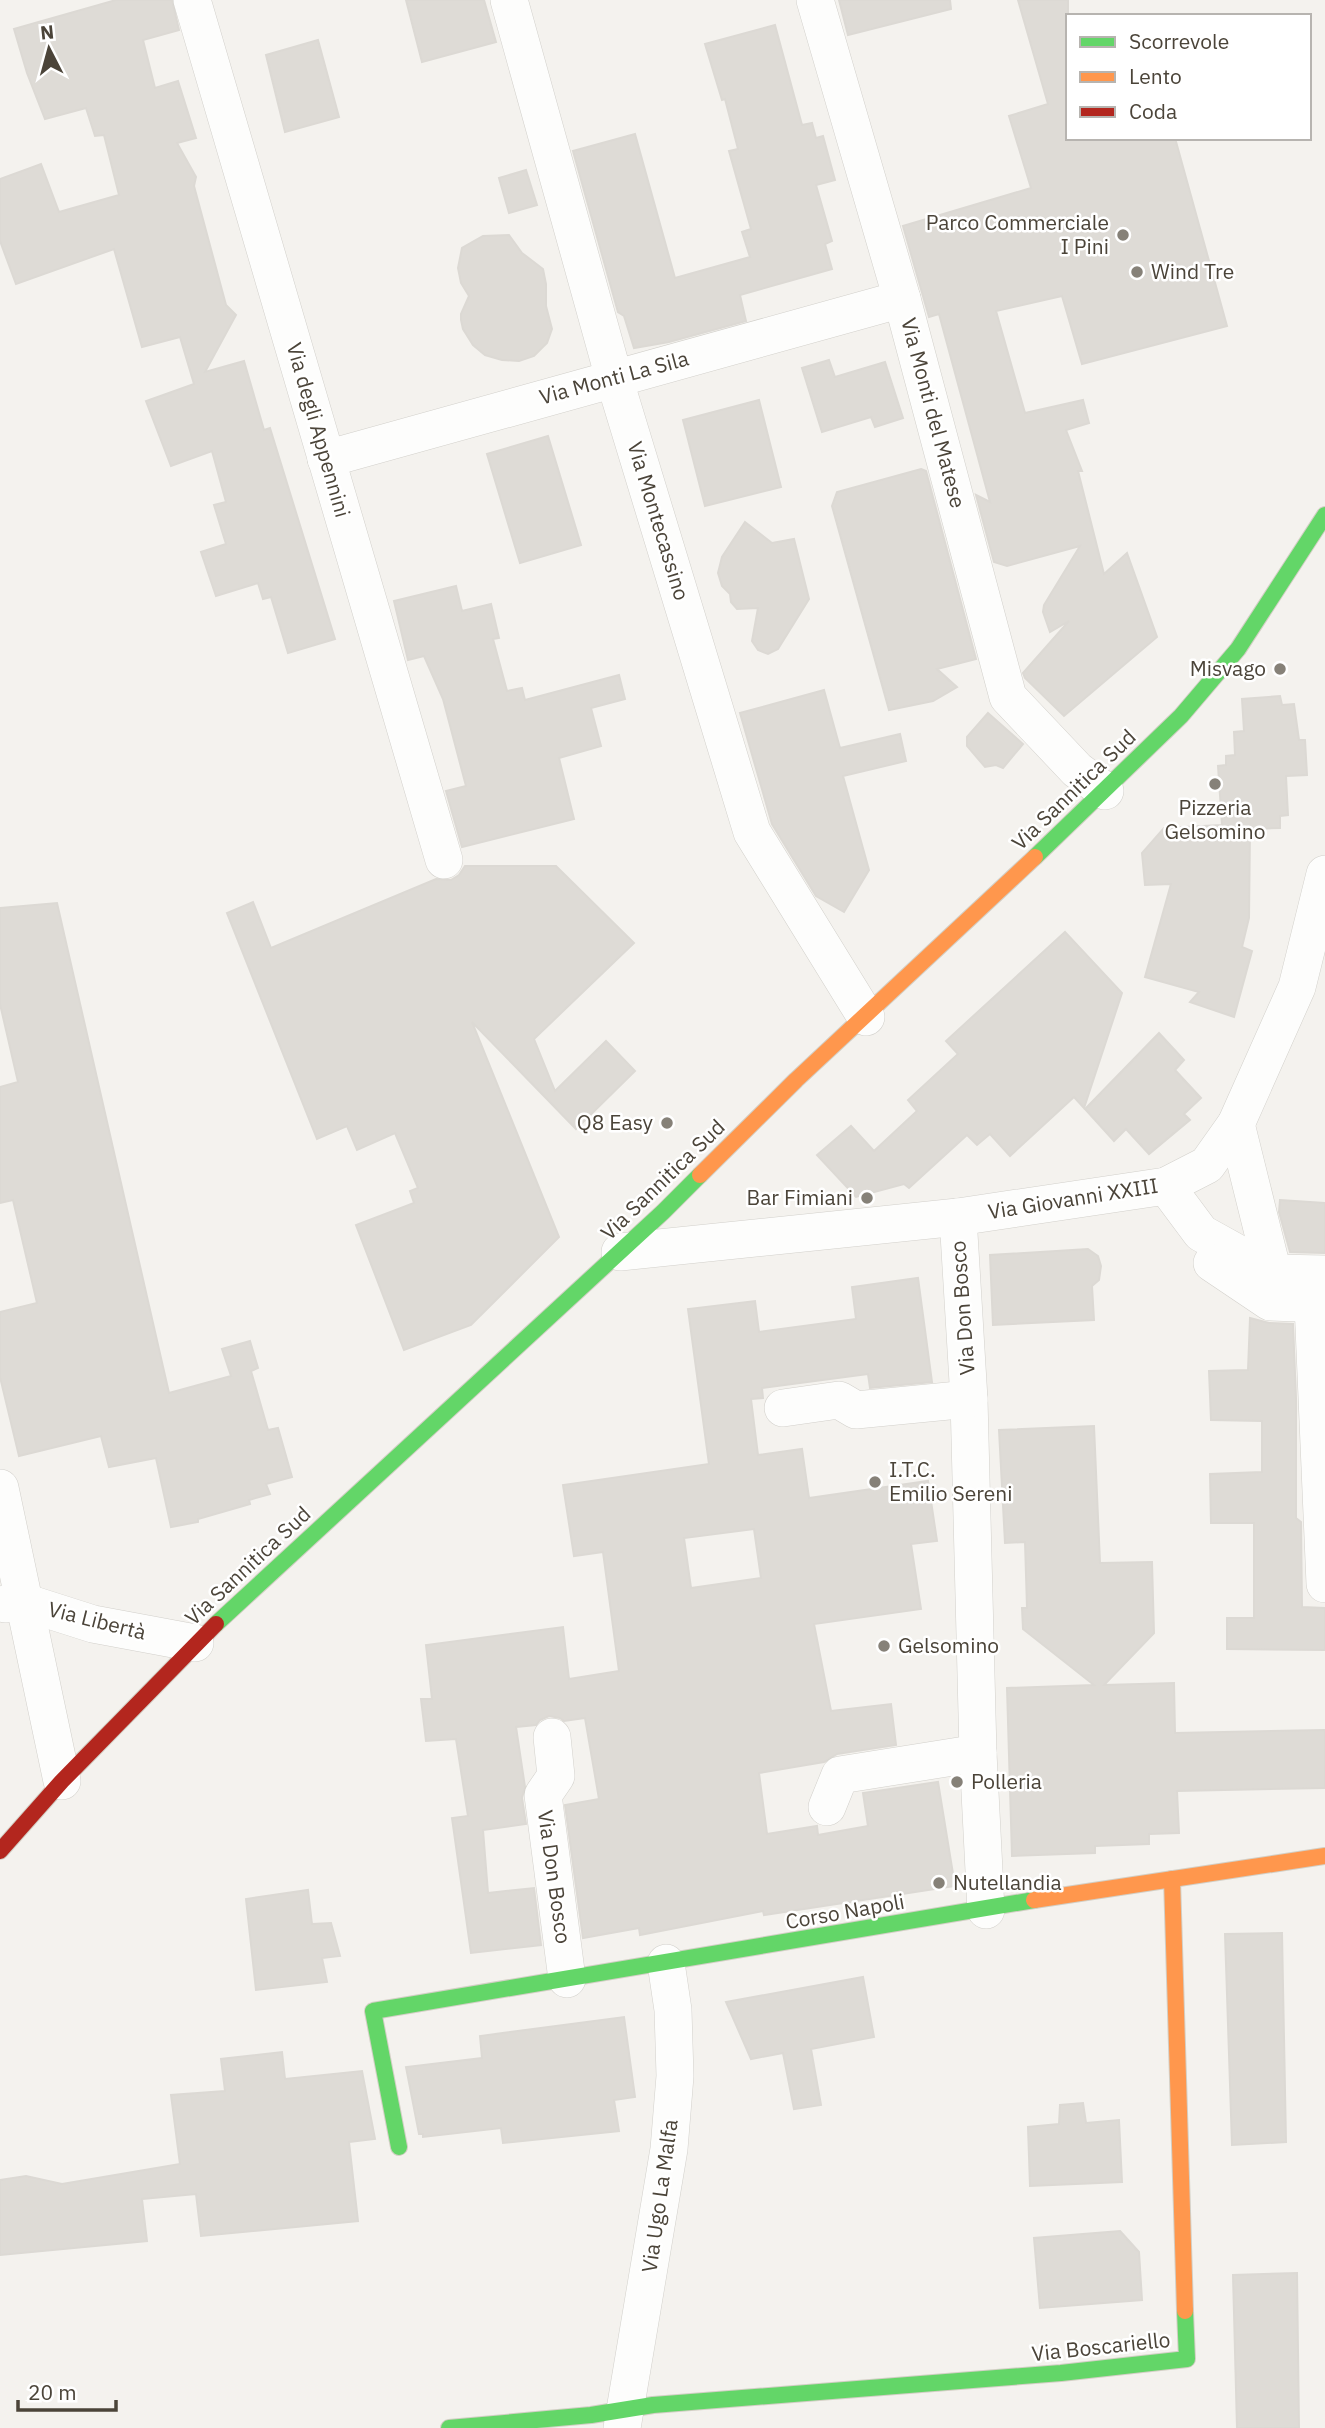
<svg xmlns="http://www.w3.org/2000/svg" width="1325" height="2428" font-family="'IBM Plex Sans',sans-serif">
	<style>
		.building { fill: #dedbd6; stroke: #dcd9d4; stroke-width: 2; fill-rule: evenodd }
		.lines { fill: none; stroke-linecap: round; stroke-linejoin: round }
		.street-casing { stroke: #d2d0cb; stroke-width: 38 }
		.fast-casing { stroke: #d3cfc5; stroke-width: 18 }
		.slow-casing { stroke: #d3cfc5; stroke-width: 18 }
		.jam-casing { stroke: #d3cfc5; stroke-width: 18 }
		.street { stroke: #fdfdfc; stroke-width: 37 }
		.fast { stroke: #63d668; stroke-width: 16 }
		.slow { stroke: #ff974d; stroke-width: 16 }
		.jam { stroke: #b3261e; stroke-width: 16 }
		.poi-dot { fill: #868178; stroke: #fff; stroke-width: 2.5 }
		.labels { text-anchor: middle; stroke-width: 5; stroke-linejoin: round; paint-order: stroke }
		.poi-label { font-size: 21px; fill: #4b4439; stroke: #fff; text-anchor: start }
		.street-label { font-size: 21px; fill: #4b4439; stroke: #fff }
	</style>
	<rect width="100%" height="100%" fill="#f4f2ee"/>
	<g class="building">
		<path d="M116 0H172L179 30 143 40 155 88 178 81 196 138 177 143 196 177 194 186 226 305 236 315 205 372 244 361 264 430 270 428 335 639 288 653 271 597 263 599 258 583 216 596 201 552 226 544 214 505 226 502 212 451 171 466 146 401 194 384 180 337 142 347 114 249 16 284 0 241V179L41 164 59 212 119 195 104 135 95 136 86 108 45 119 27 73 14 29Z"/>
		<path d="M406 0H484L496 42 422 62Z"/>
		<path d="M839 0H950L951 9 848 35Z"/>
		<path d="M1018 0H1068V138H1175L1227 326 1082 364 1062 296 996 311 1025 413 1083 400 1089 423 1066 430 1082 471H1078L1104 574 1127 553 1157 637 1064 716 1025 678 1023 673 1069 621 1050 632 1043 612 1044 605 1080 546 1007 566 994 562 976 495 990 502 939 314 929 317 903 226 1031 188 1009 116 1048 104Z"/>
		<path d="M775 25 802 125 812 123 816 138 823 136 835 180 816 185 832 241 825 244 832 269 740 295 746 321 669 342 634 348 624 316 618 312 573 151 635 134 675 278 750 257 742 232 751 229 729 151 738 149 725 99 722 100 705 44Z"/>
		<path d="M318 40 339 117 285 132 266 55Z"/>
		<path d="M526 170 537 205 509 213 499 178Z"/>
		<path d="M509 235 522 253 543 269 546 284V306L552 329 547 343 534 356 519 361 502 360 485 355 473 345 463 329 461 320V314L469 296 461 283 458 268 462 248 483 236Z"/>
		<path d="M829 360 835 377 885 362 903 418 875 427 871 417 822 432 802 368Z"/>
		<path d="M759 400 781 487 705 506 683 420Z"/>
		<path d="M548 436 581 545 520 563 487 454Z"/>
		<path d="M921 469 926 471 976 659 937 669 957 687 933 701 889 710 832 506 837 492Z"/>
		<path d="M745 522 772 543 794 539 809 599 778 649 768 654 758 650 752 641 758 608 737 609 731 602 730 594 722 586 718 573 722 557Z"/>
		<path d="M456 586 462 611 491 604 499 638 493 639 507 691 522 688 525 700 619 675 625 699 591 708 601 746 559 758 574 819 462 847 446 791 466 786 443 699 424 656 408 660 394 601Z"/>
		<path d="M824 690 840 748 900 734 906 761 843 776 869 870 844 912 816 896 772 824 740 713Z"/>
		<path d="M1280 696 1282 705 1294 704 1299 740H1305L1307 775 1286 776 1288 815 1280 816V828L1250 829 1249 918 1242 947 1252 951 1234 1017 1190 1002 1199 992 1145 977 1171 884 1145 885 1142 853 1164 828 1222 825 1218 766 1226 765V756L1235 755 1234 732 1244 731 1242 699Z"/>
		<path d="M988 713 1023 744 1003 768 996 765 985 767 967 746V737Z"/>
		<path d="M465 866H556L634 943 534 1039 555 1091 606 1041 635 1071 576 1129 472 1022 559 1237 471 1325 404 1350 356 1225 414 1203 410 1191 418 1188 395 1133 357 1150 347 1126 317 1139 227 913 253 902 271 948 436 879 451 880 459 875Z"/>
		<path d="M57 903 169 1393 231 1376 222 1349 250 1341 258 1368 251 1371 268 1430 278 1428 292 1477 266 1484 270 1494 249 1500 250 1504 198 1519V1522L171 1527 156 1458 109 1467 101 1436 19 1456 0 1377V1312L37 1303 13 1200 0 1203V1087L18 1082 0 1004V908Z"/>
		<path d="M1065 932 1122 993 1084 1108 1074 1097 1010 1156 990 1134 977 1145 967 1135 909 1188 904 1184 856 1197 817 1155 851 1126 874 1151 917 1111 908 1100 958 1054 946 1041Z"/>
		<path d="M1159 1033 1184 1060 1175 1070 1201 1098 1184 1114 1190 1120 1149 1154 1126 1129 1114 1141 1085 1109Z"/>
		<path d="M1280 1200 1325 1203V1253L1290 1252 1279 1212Z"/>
		<path d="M1088 1249 1098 1256 1101 1266 1099 1280 1092 1286 1094 1320 993 1325 990 1255Z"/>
		<path d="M918 1278 932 1382 870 1388 868 1374 762 1388 763 1398 751 1399 758 1455 802 1449 809 1498 928 1481 937 1541 911 1544 921 1609 814 1624 831 1711 891 1704 896 1745 837 1754 824 1762 759 1773 767 1834 817 1826 818 1835 868 1826 863 1793 938 1782 955 1886 764 1915 763 1911 640 1935 639 1928 583 1938 565 1805 599 1799 585 1718 564 1721 560 1718 549 1716 540 1720 536 1725 516 1727 525 1787 522 1798 526 1824 483 1830 488 1893 534 1888 541 1945 471 1953 452 1818 468 1816 456 1739 426 1741 421 1699H432L426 1645 563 1627 569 1679 619 1671 603 1552 574 1556 563 1485 709 1464 688 1309 755 1301 759 1332 856 1319 852 1287ZM754 1529 761 1578 691 1588 684 1538Z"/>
		<path d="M1250 1318 1269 1323 1293 1324 1296 1398V1518L1301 1522 1302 1607 1325 1608V1650L1227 1649V1618H1254V1523H1211L1210 1474 1262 1472V1421L1211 1420 1209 1371 1248 1370Z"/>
		<path d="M1094 1426 1100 1563 1152 1562 1154 1633 1104 1685 1174 1683 1175 1733 1325 1730V1788L1177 1791 1179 1833 1149 1834V1844L1095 1846V1853L1012 1856 1007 1688 1094 1685 1023 1629 1022 1608H1027L1025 1542 1005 1543 999 1430Z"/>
		<path d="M308 1890 312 1924 331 1923 340 1956 322 1958 327 1982 256 1990 246 1899Z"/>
		<path d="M1282 1933 1286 2142 1232 2145 1225 1934Z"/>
		<path d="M863 1977 874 2037 811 2049 821 2105 794 2109 783 2053 751 2059 726 2002Z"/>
		<path d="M624 2017 635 2097 614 2100 619 2131 503 2143 501 2128 423 2137V2134H419L406 2067 482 2058 480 2036Z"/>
		<path d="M282 2052 285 2079 362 2071 375 2139 349 2142 358 2221 201 2236 196 2194 142 2199 147 2241 0 2255V2180L26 2176 62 2184 180 2164 171 2095 225 2091 221 2059Z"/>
		<path d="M1083 2103 1086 2123 1119 2120 1122 2182 1030 2186 1028 2127 1059 2124 1060 2105Z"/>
		<path d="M1120 2231 1139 2252 1142 2300 1040 2308 1034 2238Z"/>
		<path d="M1297 2273 1299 2428H1237L1233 2275Z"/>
	</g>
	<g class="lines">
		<defs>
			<g id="street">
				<path d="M192 0 444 860"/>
				<path d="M509 0 614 378 752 832 866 1017"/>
				<path d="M815 0 902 299 1008 697 1077 770 1105 791"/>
				<path d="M326 459 902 299"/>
				<path d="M1236 1124 1273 1273"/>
				<path d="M1166 1186 1201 1233 1273 1273 1325 1274"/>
				<path d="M958 1217 969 1399 978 1753 986 1910"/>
				<path d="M620 1252 958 1217 1166 1186 1207 1165 1236 1124 1297 987 1325 874"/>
				<path d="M1212 1263 1270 1302 1325 1304"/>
				<path d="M1313 1304 1325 1584"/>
				<path d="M783 1408 839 1400 856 1410 969 1399"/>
				<path d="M0 1488 62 1781"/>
				<path d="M5 1604 24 1602 93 1624 195 1643"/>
				<path d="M552 1737 556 1776 543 1795 567 1979"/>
				<path d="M827 1807 840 1775 978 1753"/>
				<path d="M622 2428 669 2149 675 2076 673 2010 666 1963"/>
			</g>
			<g id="fast">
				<path d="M1035 857 1181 716 1238 649 1325 515"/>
				<path d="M216 1624 663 1212 700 1175"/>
				<path d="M399 2147 373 2011 1034 1900"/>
				<path d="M449 2428 591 2415 653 2405 1061 2373 1187 2359 1185 2311"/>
			</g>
			<g id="slow">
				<path d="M700 1175 796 1080 1035 857"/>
				<path d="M1172 1879 1185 2311"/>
				<path d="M1034 1900 1325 1856"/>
			</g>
			<path id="jam" d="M0 1851 62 1781 216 1624"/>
		</defs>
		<use href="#street" class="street-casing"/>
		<use href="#fast" class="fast-casing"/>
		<use href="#slow" class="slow-casing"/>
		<use href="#jam" class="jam-casing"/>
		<use href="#street" class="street"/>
		<use href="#fast" class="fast"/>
		<use href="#slow" class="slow"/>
		<use href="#jam" class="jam"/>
	</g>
	<g class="poi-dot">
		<circle cx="1123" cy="235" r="7"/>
		<circle cx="1137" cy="272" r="7"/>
		<circle cx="1280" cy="669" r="7"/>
		<circle cx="1215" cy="784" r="7"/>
		<circle cx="667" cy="1123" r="7"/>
		<circle cx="867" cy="1198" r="7"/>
		<circle cx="875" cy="1482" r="7"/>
		<circle cx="884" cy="1646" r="7"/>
		<circle cx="957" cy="1782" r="7"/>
		<circle cx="939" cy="1883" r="7"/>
	</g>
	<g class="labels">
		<g class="poi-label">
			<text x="1109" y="230" text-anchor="end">Parco Commerciale<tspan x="1109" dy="24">I Pini</tspan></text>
			<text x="1151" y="279">Wind Tre</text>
			<text x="1266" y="676" text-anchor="end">Misvago</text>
			<text x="1215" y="815" text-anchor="middle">Pizzeria<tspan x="1215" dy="24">Gelsomino</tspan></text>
			<text x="653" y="1130" text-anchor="end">Q8 Easy</text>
			<text x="853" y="1205" text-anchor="end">Bar Fimiani</text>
			<text x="889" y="1477">I.T.C.<tspan x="889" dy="24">Emilio Sereni</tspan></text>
			<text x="898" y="1653">Gelsomino</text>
			<text x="971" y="1789">Polleria</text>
			<text x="953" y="1890">Nutellandia</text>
		</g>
		<g class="street-label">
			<text transform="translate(614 378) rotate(-15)" y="7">Via Monti La Sila</text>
			<text transform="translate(933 413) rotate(75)" y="7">Via Monti del Matese</text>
			<text transform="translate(318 430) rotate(74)" y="7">Via degli Appennini</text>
			<text transform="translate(658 521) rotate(73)" y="7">Via Montecassino</text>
			<text transform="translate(1074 790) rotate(-44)" y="7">Via Sannitica Sud</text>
			<text transform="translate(663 1180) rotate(-44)" y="7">Via Sannitica Sud</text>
			<text transform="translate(1073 1199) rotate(-9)" y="7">Via Giovanni XXIII</text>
			<text transform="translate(963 1308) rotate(-94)" y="7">Via Don Bosco</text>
			<text transform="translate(248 1566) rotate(-43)" y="7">Via Sannitica Sud</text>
			<text transform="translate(97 1621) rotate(14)" y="7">Via Libertà</text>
			<text transform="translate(554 1877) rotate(82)" y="7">Via Don Bosco</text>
			<text transform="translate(845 1912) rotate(-10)" y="7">Corso Napoli</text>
			<text transform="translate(660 2196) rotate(-82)" y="7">Via Ugo La Malfa</text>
			<text transform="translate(1101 2347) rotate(-6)" y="7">Via Boscariello</text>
		</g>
	</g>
	<rect x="1066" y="14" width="245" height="126" fill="#ffffff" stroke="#b7b4b0" stroke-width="2"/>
	<rect x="1080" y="37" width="35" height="10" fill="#63d668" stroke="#b7b4b0" stroke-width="2"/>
	<text x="1129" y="49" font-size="21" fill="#4b4439">Scorrevole</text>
	<rect x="1080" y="72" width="35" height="10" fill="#ff974d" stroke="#b7b4b0" stroke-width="2"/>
	<text x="1129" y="84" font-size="21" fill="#4b4439">Lento</text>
	<rect x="1080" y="107" width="35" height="10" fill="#b3261e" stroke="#b7b4b0" stroke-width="2"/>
	<text x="1129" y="119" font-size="21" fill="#4b4439">Coda</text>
	<g transform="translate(49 49) rotate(354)" stroke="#ffffff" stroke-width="5" paint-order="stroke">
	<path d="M0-5L12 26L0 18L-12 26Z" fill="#4b4439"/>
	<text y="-10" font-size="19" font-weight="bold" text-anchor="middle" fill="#4b4439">N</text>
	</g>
	<path d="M18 2400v10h98v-10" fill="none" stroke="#4b4439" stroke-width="3.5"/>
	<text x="28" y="2400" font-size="21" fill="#4b4439" stroke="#ffffff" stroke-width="5" paint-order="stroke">20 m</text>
</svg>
